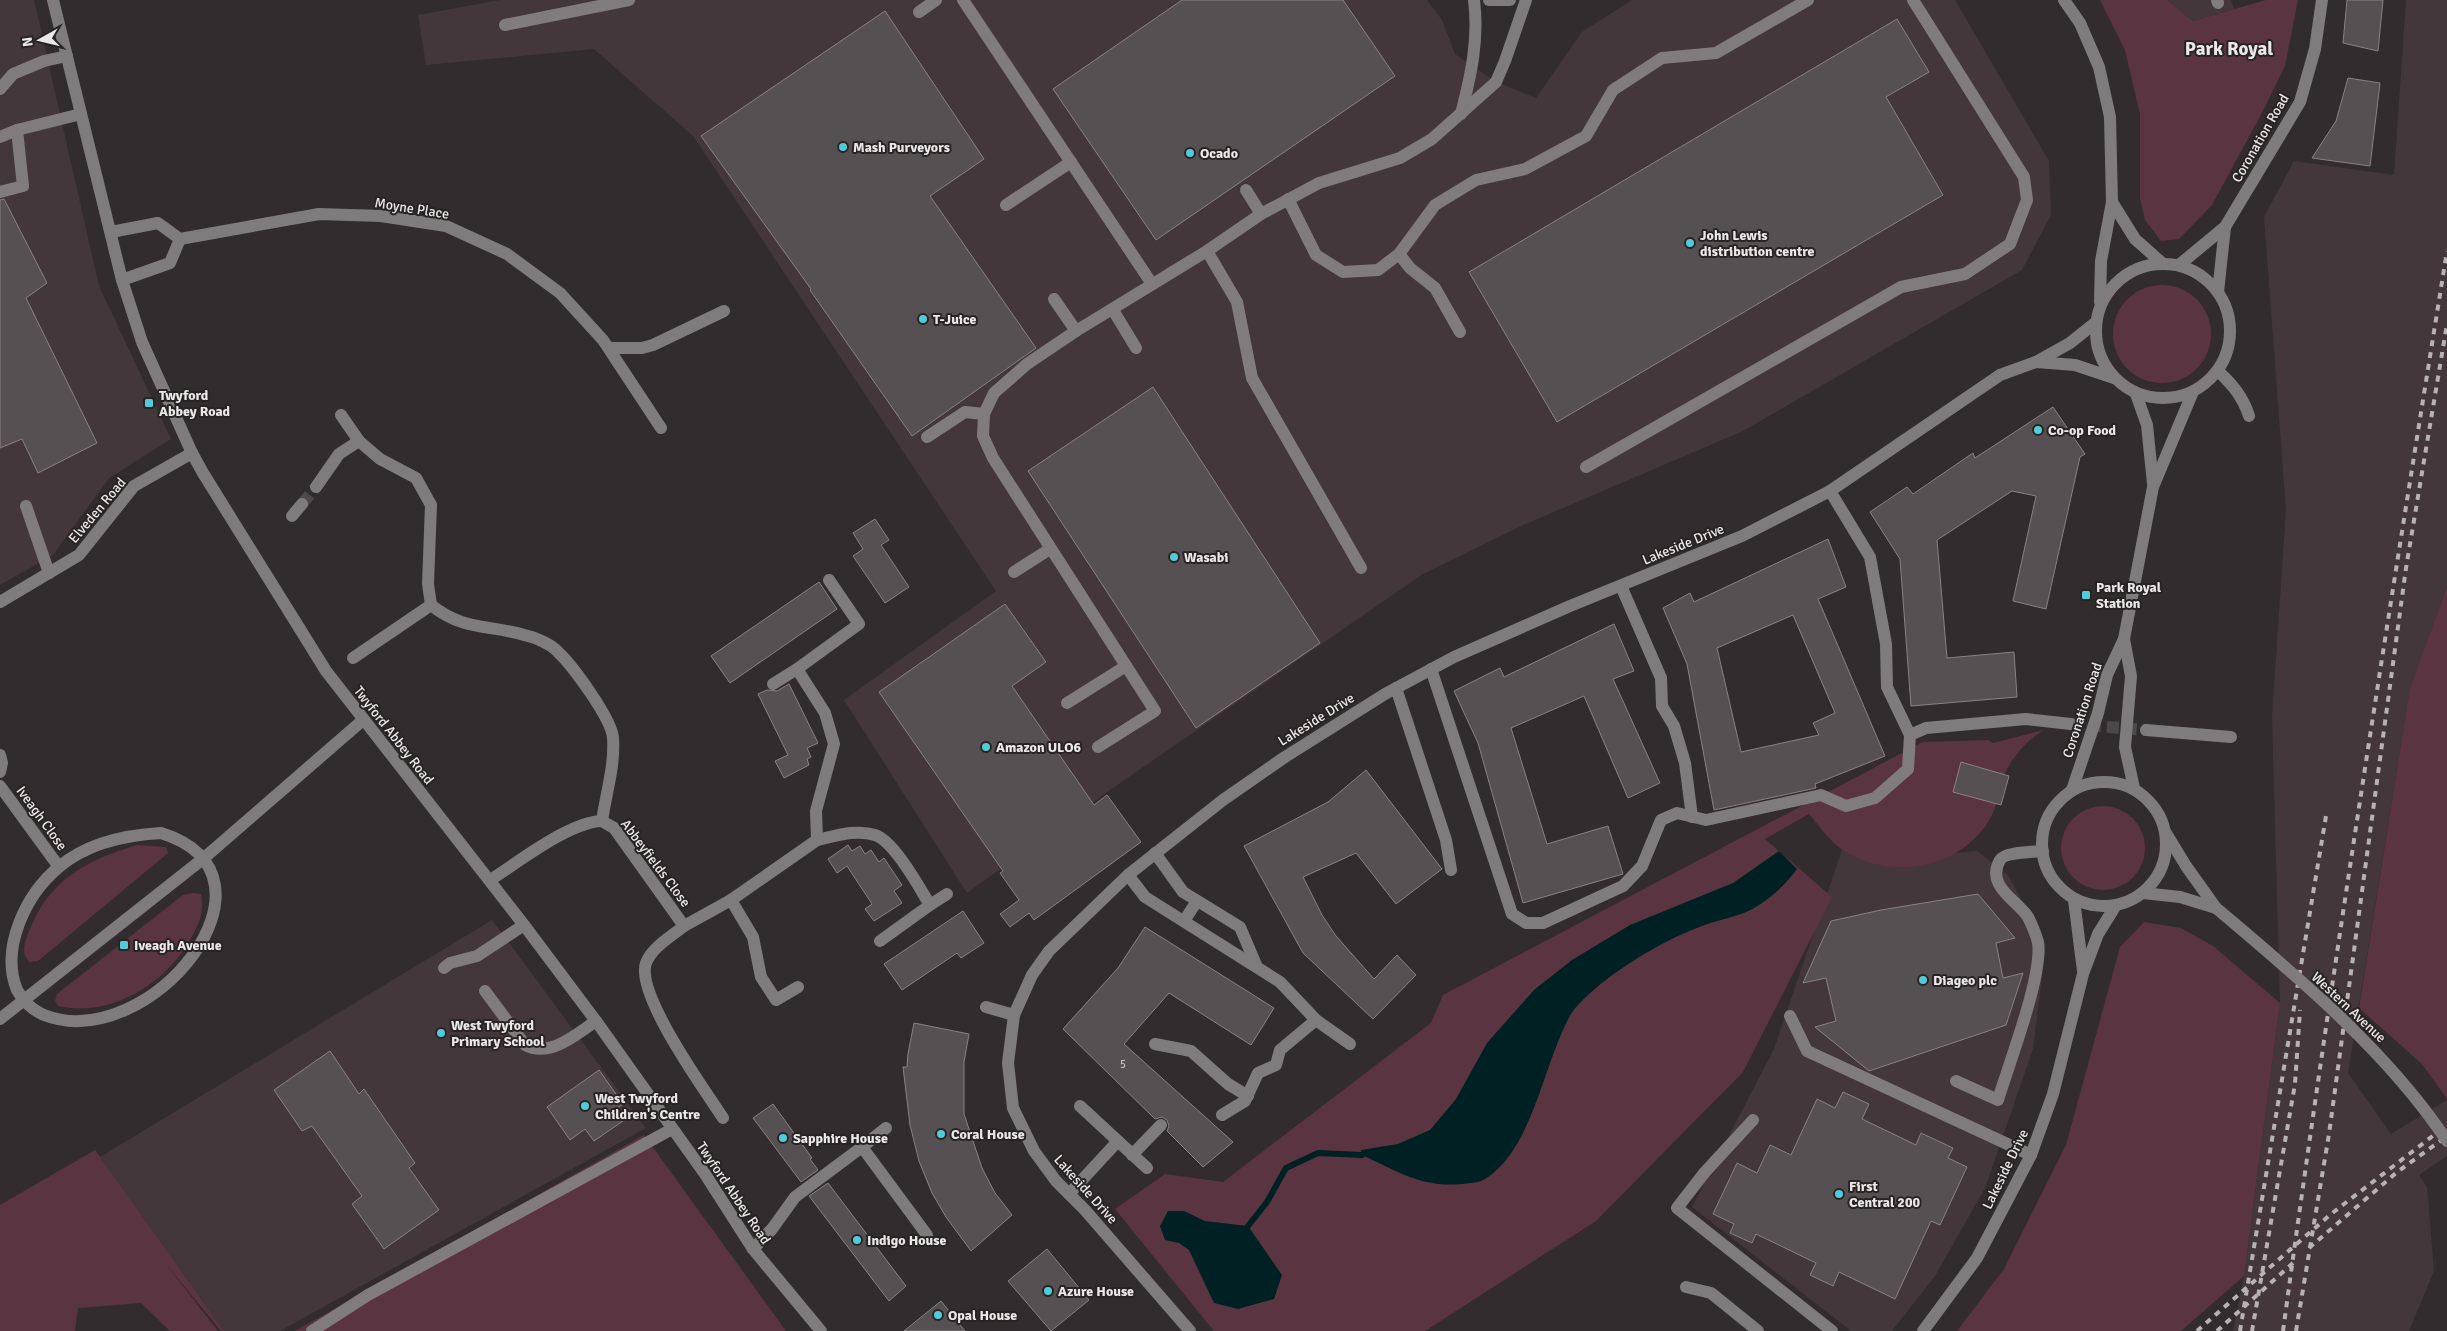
<svg xmlns="http://www.w3.org/2000/svg" width="2447" height="1331" font-family="Signika,sans-serif">
	<style>
		.built { fill: #43373b }
		.green { fill: #5b3441 }
		.water { fill: #002124 }
		.lines { fill: none; stroke-linecap: round; stroke-linejoin: round }
		.stream { stroke: #002124; stroke-width: 6 }
		.building { fill: #575052; stroke: #898183; fill-rule: evenodd }
		.minor-tunnel { stroke: #4f484a; stroke-width: 12; stroke-dasharray: 12 6; stroke-linecap: butt }
		.minor { stroke: #807c7d; stroke-width: 12 }
		.rail { stroke: #b7b3b4; stroke-width: 4; stroke-dasharray: 6 6; stroke-linecap: butt }
		.minor-bridge { stroke: #807c7d; stroke-width: 12 }
		.poi-dot { fill: #52cbd8; stroke: #292324; stroke-width: 2 }
		.labels { text-anchor: middle; stroke-width: 4; stroke-linejoin: round; paint-order: stroke }
		.number-label { font-size: 11px; fill: #c7c2c3 }
		.street-label { font-size: 14px; fill: #ece8e9; stroke: #292324 }
		.poi-label { font-size: 14px; font-weight: bold; fill: #ece8e9; stroke: #292324; text-anchor: start }
		.district-label { font-size: 19px; font-weight: bold; fill: #ece8e9; stroke: #292324 }
	</style>
	<rect width="100%" height="100%" fill="#332c2e"/>
	<g class="built">
		<path d="M0 0H34L99 286 171 439 109 478 53 555 0 585Z"/>
		<path d="M500 0H1427L1442 20 1455 54 1496 82 1536 98 1582 32 1632 0H1955L2049 161 2051 215 2022 270 1743 431 1521 526 1423 574 1110 790 967 893 844 700 996 591 693 136 594 49 426 65 418 15Z"/>
		<path d="M2167 0H2231L2234 9 2193 21Z"/>
		<path d="M2406 0H2447V587L2410 689 2348 1073 2391 1134 2447 1100V1156L2419 1175 2427 1187 2434 1271 2409 1331H2233L2244 1276 2280 1003 2272 716 2286 510 2264 217 2294 161 2394 175Z"/>
		<path d="M1843 847 1888 860 1977 851 2008 875 2046 945 2033 1049 1985 1188 1935 1276 1892 1331H1851L1692 1207 1774 1049Z"/>
		<path d="M492 920 646 1128 280 1331H224L100 1157Z"/>
	</g>
	<g class="green">
		<path d="M2100 0H2167L2193 21 2266 0H2298L2285 66 2264 109 2212 205 2179 239 2161 241 2145 220 2140 198V114L2125 50Z"/>
		<circle cx="2162" cy="334" r="49"/>
		<path d="M2447 587V1099L2422 1064 2359 1008 2410 688Z"/>
		<path d="M2044 730C2028 739 2011 758 2004 776 1999 791 1997 809 1988 822 1956 873 1879 882 1834 843 1825 835 1817 823 1809 814L1765 839 1832 897 1743 1072 1596 1221 1425 1331H1214L1115 1209 1165 1174 1223 1182 1431 1023 1443 995 1923 742 1988 740 1993 743Z"/>
		<circle cx="2103" cy="848" r="42"/>
		<path d="M137 845 166 847 168 853 38 961 30 962C21 955 24 943 28 934 48 880 85 861 137 845Z"/>
		<path d="M194 893 201 894C205 910 199 924 191 938 166 984 111 1018 58 1006L55 1001 57 994 183 895Z"/>
		<path d="M2144 922 2181 928 2213 946 2280 1003 2244 1276 2181 1331H1957L2004 1269 2066 1145 2120 947Z"/>
		<path d="M644 1135 786 1331H295Z"/>
		<path d="M95 1150 100 1157 224 1331H221L165 1263 218 1331H170L141 1303 78 1308 75 1331H0V1205Z"/>
	</g>
	<g class="water">
		<path d="M1779 851 1797 869C1783 888 1762 907 1738 915 1726 919 1714 921 1702 926 1661 941 1608 973 1578 1005 1569 1014 1563 1030 1558 1042 1540 1085 1525 1159 1481 1181 1476 1183 1468 1183 1462 1184 1422 1188 1397 1171 1362 1155L1361 1150 1398 1144 1430 1130 1456 1099 1487 1043 1534 990 1572 960 1630 925 1733 883Z"/>
		<path d="M1168 1211H1184L1205 1221 1248 1226 1282 1275 1274 1299 1238 1309 1214 1303 1189 1250 1179 1243 1165 1240 1160 1226Z"/>
	</g>
	<g class="lines">
		<path class="stream" d="M1248 1226 1267 1202 1286 1168 1318 1153 1362 1155"/>
	</g>
	<g class="building">
		<path d="M1182 0H1343L1395 76 1156 240 1053 89Z"/>
		<path d="M2347 0H2383L2378 51 2343 43Z"/>
		<path d="M885 11 984 159 930 196 1036 348 912 436 810 290 811 289 701 136Z"/>
		<path d="M1897 19 1929 72 1886 97 1943 195 1557 422 1469 272Z"/>
		<path d="M2348 78 2380 83 2370 166 2312 158 2336 121Z"/>
		<path d="M4 199 47 283 26 298 97 443 38 473 22 439 0 448V200Z"/>
		<path d="M1153 387 1320 643 1196 728 1028 471Z"/>
		<path d="M2053 407 2085 454 2080 457 2046 609 2013 601 2036 496 2012 491 1937 540 1947 658 2014 652 2017 697 1911 706 1900 559 1870 512 1907 487 1913 494 1973 453 1975 458Z"/>
		<path d="M875 519 889 540 881 545 909 587 885 603 853 556 863 549 853 533Z"/>
		<path d="M1828 539 1846 587 1818 599 1885 756 1815 784 1816 788 1714 810 1687 664 1663 608 1690 593 1694 602ZM1793 615 1835 713 1813 723 1819 735 1741 752 1717 648Z"/>
		<path d="M819 582 837 609 730 683 711 656Z"/>
		<path d="M1005 604 1046 662 1012 686 1094 805 1107 795 1141 842 1034 920 1029 913 1010 927 1000 914 1019 900 1000 873 1003 871 879 692Z"/>
		<path d="M1614 624 1634 671 1613 679 1660 783 1628 798 1584 696 1511 728 1547 844 1608 826 1623 874 1523 903 1478 743 1454 691 1500 668 1504 677Z"/>
		<path d="M789 684 818 743 807 748 811 757 807 759 809 765 784 778 775 761 788 755 758 694 767 690 777 691Z"/>
		<path d="M1961 762 2009 776 2001 805 1953 792Z"/>
		<path d="M1366 770 1442 869 1396 904 1356 853 1303 877 1322 915 1336 936 1374 979 1397 955 1416 975 1373 1019 1303 953 1244 846 1328 802Z"/>
		<path d="M848 845 852 851 860 846 865 854 871 850 879 862 884 858 902 885 894 891 902 903 874 921 865 909 872 904 847 866 837 873 828 859Z"/>
		<path d="M1978 894 2015 938 1996 943 2003 978 2023 973 2006 1025 1869 1071 1815 1027 1836 1021 1826 978 1803 983 1831 921 1881 910Z"/>
		<path d="M963 911 984 943 961 958 957 953 902 990 884 964Z"/>
		<path d="M1145 927 1274 1008 1251 1045 1169 993 1124 1044 1233 1142 1203 1167 1167 1131 1169 1126 1167 1120 1162 1117 1155 1119 1063 1029 1118 968Z"/>
		<path d="M914 1023 969 1034 964 1062V1114L982 1168 995 1193 1012 1215 971 1251 946 1217 932 1193 919 1161 910 1125 903 1067H907L908 1054Z"/>
		<path d="M330 1051 359 1094 364 1089 415 1163 409 1168 439 1210 384 1249 352 1204 362 1196 312 1126 302 1131 274 1090Z"/>
		<path d="M599 1070 623 1104 615 1110 623 1121 594 1141 585 1129 570 1140 547 1107Z"/>
		<path d="M1843 1092 1869 1104 1862 1119 1916 1145 1921 1133 1953 1148 1948 1158 1967 1167 1940 1225 1931 1221 1895 1299 1839 1272 1833 1286 1810 1275 1816 1263 1756 1234 1752 1243 1730 1233 1734 1224 1713 1214 1737 1163 1757 1173 1770 1145 1791 1155 1817 1099 1835 1108Z"/>
		<path d="M773 1104 812 1158 810 1159 818 1170 801 1182 753 1118Z"/>
		<path d="M828 1183 906 1286 889 1301 809 1196Z"/>
		<path d="M1047 1249 1089 1300 1051 1331 1008 1281Z"/>
		<path d="M941 1301 965 1331H904Z"/>
	</g>
	<g class="lines">
		<g class="minor-tunnel">
			<path d="M302 504 316 487"/>
			<path d="M2071 724 2146 730"/>
		</g>
		<g class="minor">
			<path d="M53 0 122 280 142 342 192 453 203 473 326 671 524 925 596 1021 705 1174 753 1249 821 1331"/>
			<path d="M963 0 1152 284"/>
			<path d="M1489 0H1510"/>
			<path d="M2064 0 2080 23 2099 67 2110 117 2112 202 2101 261 2100 302"/>
			<path d="M2217 0 2218 3"/>
			<path d="M919 12 936 0"/>
			<path d="M505 25 629 0"/>
			<path d="M0 89 13 74 44 61 67 56"/>
			<path d="M1461 114C1471 75 1479 40 1474 0"/>
			<path d="M0 137 17 130 81 114"/>
			<path d="M1246 190 1261 214"/>
			<path d="M0 192 23 186 17 130"/>
			<path d="M1288 199 1316 255 1343 272 1378 270 1399 254 1435 205 1476 180 1525 169 1586 136 1613 90 1662 58 1716 53 1808 0"/>
			<path d="M2112 202 2135 239 2162 263"/>
			<path d="M1006 205 1071 162"/>
			<path d="M111 232 158 223 180 239 319 214 381 216 446 226 507 254 560 293 603 340 661 428"/>
			<path d="M1207 251 1237 302 1252 378 1361 568"/>
			<path d="M1399 254 1410 268 1435 288 1460 332"/>
			<circle cx="2163" cy="331" r="67"/>
			<path d="M2179 265 2225 227 2300 102 2315 49 2322 0"/>
			<path d="M122 280 170 263 180 239"/>
			<path d="M2218 292 2225 227"/>
			<path d="M1054 299 1076 331"/>
			<path d="M1113 310 1136 348"/>
			<path d="M609 348H642L653 345 724 311"/>
			<path d="M2036 362 2075 365 2114 378"/>
			<path d="M2218 371C2233 385 2243 397 2249 416"/>
			<path d="M2136 394 2147 425 2153 484"/>
			<path d="M341 415 359 441 380 459 416 478 431 505 428 584 431 605C465 632 490 624 528 636 537 638 552 645 558 652 572 665 612 719 613 738 615 766 606 793 602 821 569 822 519 862 490 880"/>
			<path d="M927 437 965 412 984 414"/>
			<path d="M1586 467 1901 287 1965 274 2010 244 2027 200 2024 177 1913 0"/>
			<path d="M316 487 339 454 359 441"/>
			<path d="M1830 491 1870 557 1886 644 1887 687 1910 735"/>
			<path d="M26 506 49 573"/>
			<path d="M292 516 302 504"/>
			<path d="M1014 572 1050 549"/>
			<path d="M829 580 859 624 797 669 825 713 834 744 816 811 817 840C836 836 856 829 875 835 894 841 919 887 930 905L880 941"/>
			<path d="M1621 586 1661 678 1662 706 1674 726 1685 763 1692 817"/>
			<path d="M0 602 79 555 134 486 192 453"/>
			<path d="M2124 639 2131 676 2125 747 2134 788"/>
			<path d="M353 658 431 605"/>
			<path d="M1431 669 1512 914 1526 923H1543L1623 886 1642 866 1661 820 1677 813 1706 820 1821 795 1846 806 1875 798 1908 769 1910 735 1926 728 2026 719 2071 724"/>
			<path d="M773 684 797 669"/>
			<path d="M1396 688 1446 840 1451 870"/>
			<path d="M1067 703 1126 666"/>
			<path d="M2146 730 2231 737"/>
			<path d="M1098 747 1155 711 993 458 983 436 984 414 994 393 1027 364 1076 331 1207 251 1261 214 1319 183 1400 158 1432 139 1496 82 1505 61 1526 0"/>
			<path d="M0 755 2 763 0 772"/>
			<circle cx="2104" cy="844" r="62"/>
			<path d="M0 786 59 867"/>
			<path d="M2072 790 2098 713 2107 675 2124 639 2153 487 2192 394"/>
			<path d="M602 821 614 828 684 926 731 900 817 840"/>
			<path d="M161 833C297 875 149 1056 44 1015 31 1009 24 1002 17 990 0 948 26 894 59 867 87 843 125 835 161 833Z"/>
			<path d="M2166 833 2186 866 2216 908"/>
			<path d="M1155 853 1183 892 1240 927 1257 967"/>
			<path d="M1128 875 1145 897 1280 982 1316 1020 1350 1044"/>
			<path d="M2143 893 2180 897 2216 908"/>
			<path d="M731 900 753 937 761 977 776 1000 798 987"/>
			<path d="M2074 900 2083 971"/>
			<path d="M930 905 947 894"/>
			<path d="M1184 921 1197 901"/>
			<path d="M684 926C672 936 652 947 646 963 635 994 705 1090 723 1118"/>
			<path d="M444 968 450 963 477 956 524 925"/>
			<path d="M485 991 525 1045C550 1058 575 1035 596 1021"/>
			<path d="M986 1007 1014 1015"/>
			<path d="M1790 1016 1807 1051 2031 1155"/>
			<path d="M0 1019 204 858 363 720"/>
			<path d="M1155 1044 1191 1051 1228 1084 1248 1096"/>
			<path d="M1956 1081 1998 1100C2009 1063 2043 976 2038 942 2036 935 2031 923 2028 917 2017 900 1985 886 2000 860 2004 852 2033 852 2043 851"/>
			<path d="M1080 1106 1147 1168"/>
			<path d="M1222 1115 1245 1101 1258 1073 1276 1065 1280 1050 1316 1020"/>
			<path d="M1753 1120 1705 1172 1677 1208 1832 1331"/>
			<path d="M862 1147 886 1128"/>
			<path d="M1132 1155 1161 1125"/>
			<path d="M1069 1194 1118 1141"/>
			<path d="M753 1249 772 1229 795 1197 862 1147 927 1235"/>
			<path d="M1686 1287 1711 1293 1758 1331"/>
			<path d="M312 1331 368 1295 672 1129"/>
			<path d="M1190 1331 1085 1210 1056 1181 1034 1151 1013 1108 1008 1063 1014 1015 1032 975 1049 951 1128 875 1223 800 1285 757 1385 694 1454 657 1570 606 1742 536 1830 491 2000 375 2036 362 2070 343 2095 323"/>
			<path d="M1923 1331 1977 1258 2031 1155 2053 1094 2083 974 2098 934 2116 905"/>
		</g>
		<g class="rail">
			<path d="M2309 1248 2396 1173 2447 1136"/>
			<path d="M2197 1331 2331 1214 2447 1125"/>
			<path d="M2217 1331 2294 1262"/>
			<path d="M2240 1331 2326 816"/>
			<path d="M2252 1331 2295 1084 2300 1010"/>
			<path d="M2283 1331C2332 970 2389 610 2447 251"/>
			<path d="M2296 1331 2329 1134 2406 568 2447 324"/>
		</g>
		<path class="minor-bridge" d="M2216 908C2298 977 2388 1052 2447 1141"/>
	</g>
	<g class="poi-dot">
		<circle cx="843" cy="147" r="5"/>
		<circle cx="1190" cy="153" r="5"/>
		<circle cx="1690" cy="243" r="5"/>
		<circle cx="923" cy="319" r="5"/>
		<rect x="144" y="398" width="10" height="10" rx="2.5"/>
		<circle cx="2038" cy="430" r="5"/>
		<circle cx="1174" cy="557" r="5"/>
		<rect x="2081" y="590" width="10" height="10" rx="2.5"/>
		<circle cx="986" cy="747" r="5"/>
		<rect x="119" y="940" width="10" height="10" rx="2.5"/>
		<circle cx="1923" cy="980" r="5"/>
		<circle cx="441" cy="1033" r="5"/>
		<circle cx="585" cy="1106" r="5"/>
		<circle cx="941" cy="1134" r="5"/>
		<circle cx="783" cy="1138" r="5"/>
		<circle cx="1839" cy="1194" r="5"/>
		<circle cx="857" cy="1240" r="5"/>
		<circle cx="1048" cy="1291" r="5"/>
		<circle cx="938" cy="1315" r="5"/>
	</g>
	<g class="labels">
		<g class="number-label">
			<text x="1123" y="1068">5</text>
		</g>
		<g class="street-label">
			<text transform="translate(2260 138) rotate(-60)" y="5">Coronation Road</text>
			<text transform="translate(412 208) rotate(9)" y="5">Moyne Place</text>
			<text transform="translate(97 510) rotate(-50)" y="5">Elveden Road</text>
			<text transform="translate(1683 544) rotate(-22)" y="5">Lakeside Drive</text>
			<text transform="translate(2082 710) rotate(-72)" y="5">Coronation Road</text>
			<text transform="translate(1316 719) rotate(-32)" y="5">Lakeside Drive</text>
			<text transform="translate(394 735) rotate(52)" y="5">Twyford Abbey Road</text>
			<text transform="translate(42 818) rotate(54)" y="5">Iveagh Close</text>
			<text transform="translate(656 863) rotate(53)" y="5">Abbeyfields Close</text>
			<text transform="translate(2349 1007) rotate(43)" y="5">Western Avenue</text>
			<text transform="translate(2005 1169) rotate(-64)" y="5">Lakeside Drive</text>
			<text transform="translate(1086 1189) rotate(48)" y="5">Lakeside Drive</text>
			<text transform="translate(734 1193) rotate(56)" y="5">Twyford Abbey Road</text>
		</g>
		<g class="poi-label">
			<text x="853" y="152">Mash Purveyors</text>
			<text x="1200" y="158">Ocado</text>
			<text x="1700" y="240">John Lewis<tspan x="1700" dy="16">distribution centre</tspan></text>
			<text x="933" y="324">T-Juice</text>
			<text x="159" y="400">Twyford<tspan x="159" dy="16">Abbey Road</tspan></text>
			<text x="2048" y="435">Co-op Food</text>
			<text x="1184" y="562">Wasabi</text>
			<text x="2096" y="592">Park Royal<tspan x="2096" dy="16">Station</tspan></text>
			<text x="996" y="752">Amazon ULO6</text>
			<text x="134" y="950">Iveagh Avenue</text>
			<text x="1933" y="985">Diageo plc</text>
			<text x="451" y="1030">West Twyford<tspan x="451" dy="16">Primary School</tspan></text>
			<text x="595" y="1103">West Twyford<tspan x="595" dy="16">Children's Centre</tspan></text>
			<text x="951" y="1139">Coral House</text>
			<text x="793" y="1143">Sapphire House</text>
			<text x="1849" y="1191">First<tspan x="1849" dy="16">Central 200</tspan></text>
			<text x="867" y="1245">Indigo House</text>
			<text x="1058" y="1296">Azure House</text>
			<text x="948" y="1320">Opal House</text>
		</g>
		<g class="district-label">
			<text x="2229" y="55">Park Royal</text>
		</g>
	</g>
	<g transform="translate(40 40) rotate(262)" stroke="#292324" stroke-width="4" paint-order="stroke">
	<path d="M0-4L9 19L0 12L-9 19Z" fill="#ece8e9"/>
	<text y="-8" font-size="14" font-weight="bold" text-anchor="middle" fill="#ece8e9">N</text>
	</g>
</svg>
